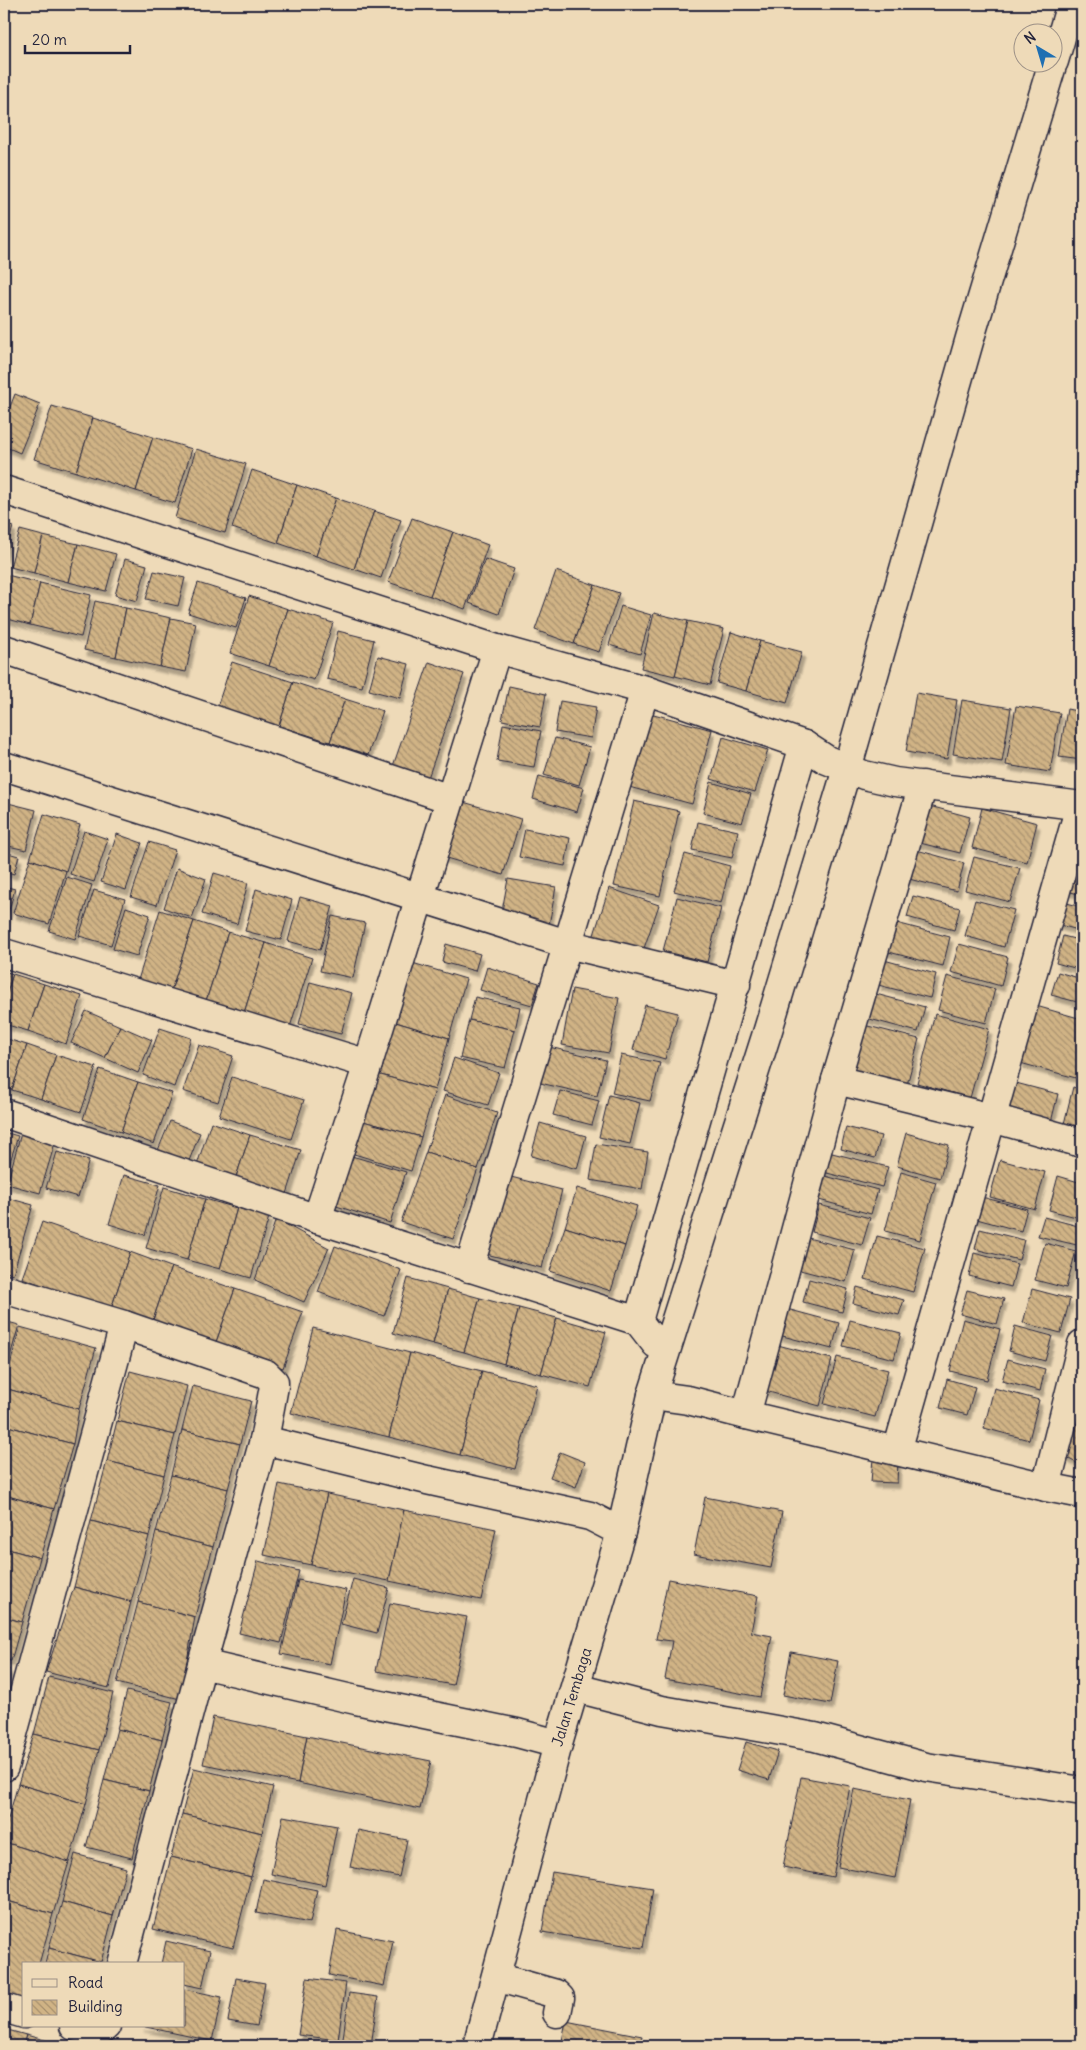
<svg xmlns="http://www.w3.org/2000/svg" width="1086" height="2050" font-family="Delius,sans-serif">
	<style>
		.building { fill: url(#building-back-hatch); stroke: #22223b; filter: url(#shadow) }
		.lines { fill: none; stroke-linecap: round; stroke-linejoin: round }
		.minor-casing { stroke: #22223b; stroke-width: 31 }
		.minor { stroke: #eedab8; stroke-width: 28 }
		.labels { text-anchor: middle; stroke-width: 4.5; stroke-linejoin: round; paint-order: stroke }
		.street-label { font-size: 15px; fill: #22223b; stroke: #eedab8 }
	</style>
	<defs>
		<pattern id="building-back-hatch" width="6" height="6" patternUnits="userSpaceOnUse" patternTransform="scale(1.25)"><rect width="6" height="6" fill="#d0b385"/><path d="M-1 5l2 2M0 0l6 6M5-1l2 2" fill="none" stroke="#a8916e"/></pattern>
		<filter id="shadow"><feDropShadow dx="3" dy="5.5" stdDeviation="1" flood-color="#0004"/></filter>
	</defs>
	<rect width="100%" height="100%" fill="#eedab8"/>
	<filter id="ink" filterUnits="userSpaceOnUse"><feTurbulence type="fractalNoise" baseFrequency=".02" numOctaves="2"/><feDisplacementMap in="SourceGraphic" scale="10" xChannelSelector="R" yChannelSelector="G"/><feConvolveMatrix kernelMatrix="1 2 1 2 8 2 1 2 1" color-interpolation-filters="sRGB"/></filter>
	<g filter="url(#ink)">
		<g class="building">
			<path d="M15 394 40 404 20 453 4 446V422Z"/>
			<path d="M52 406 93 418 76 472 34 459Z"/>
			<path d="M93 418 153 437 136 491 76 472Z"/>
			<path d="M153 437 192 449 175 503 136 491Z"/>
			<path d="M196 449 246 464 225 533 175 518Z"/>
			<path d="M252 470 297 485 278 543 232 528Z"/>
			<path d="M297 485 336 498 316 556 278 543Z"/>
			<path d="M336 498 374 511 354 569 316 556Z"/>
			<path d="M374 511 401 520 381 578 354 569Z"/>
			<path d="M412 518 453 532 430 596 388 582Z"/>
			<path d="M4 524 13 527 4 557Z"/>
			<path d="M20 530 43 536 34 573 10 567Z"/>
			<path d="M453 532 488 545 465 609 430 596Z"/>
			<path d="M43 536 78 544 68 582 34 573Z"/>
			<path d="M78 544 116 554 106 591 68 582Z"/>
			<path d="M125 559 147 565 137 601 115 595Z"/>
			<path d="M485 559 514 569 499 614 469 603Z"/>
			<path d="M154 571 185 578 178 606 146 599Z"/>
			<path d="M556 571 595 585 574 644 535 630Z"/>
			<path d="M4 574 7 575 4 590Z"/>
			<path d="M7 575 40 583 30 625 4 618V590Z"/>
			<path d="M40 583 91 595 81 637 30 625Z"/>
			<path d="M198 583 246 598 236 628 188 613Z"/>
			<path d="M595 585 619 593 599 652 574 644Z"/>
			<path d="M249 596 288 609 269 666 230 653Z"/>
			<path d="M95 601 126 608 116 657 84 650Z"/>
			<path d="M621 606 651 615 640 654 609 645Z"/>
			<path d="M126 608 171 618 160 667 116 657Z"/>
			<path d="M288 609 333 623 314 680 269 666Z"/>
			<path d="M654 613 688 621 675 676 641 668Z"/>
			<path d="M171 618 196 623 186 672 160 667Z"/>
			<path d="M688 621 724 629 710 685 675 676Z"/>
			<path d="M338 631 374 640 362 687 327 679Z"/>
			<path d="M731 632 760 641 746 691 717 683Z"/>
			<path d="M760 641 802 652 787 703 746 691Z"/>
			<path d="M378 656 409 664 400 698 369 690Z"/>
			<path d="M232 662 293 682 279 726 217 707Z"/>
			<path d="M429 662 464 674 428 778 393 766Z"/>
			<path d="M293 682 345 699 330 742 279 726Z"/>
			<path d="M509 686 546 694 540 727 502 720Z"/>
			<path d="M916 693 957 700 947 759 906 752Z"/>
			<path d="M345 699 383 711 368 755 330 742Z"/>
			<path d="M962 700 1011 708 1002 762 953 754Z"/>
			<path d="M560 701 596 707 591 738 555 732Z"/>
			<path d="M1016 706 1060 713 1050 772 1006 765Z"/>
			<path d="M1067 709 1082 712V760L1059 757Z"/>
			<path d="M650 713 712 730 692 804 629 787Z"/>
			<path d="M503 724 541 731 534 767 497 761Z"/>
			<path d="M723 737 768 750 755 792 711 779Z"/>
			<path d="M555 738 590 747 579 785 544 775Z"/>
			<path d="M539 776 584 788 577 812 533 799Z"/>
			<path d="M711 782 751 794 742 823 703 813Z"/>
			<path d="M460 801 521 819 503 875 443 857Z"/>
			<path d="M634 801 679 811 660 896 614 886Z"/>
			<path d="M4 802 36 810 26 850 4 845Z"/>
			<path d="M926 805 970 817 960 853 916 842Z"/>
			<path d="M982 808 1037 823 1027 862 972 848Z"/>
			<path d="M44 814 80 825 66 871 30 859Z"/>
			<path d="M698 822 738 831 732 858 692 850Z"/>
			<path d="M525 829 570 838 565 866 519 857Z"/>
			<path d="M84 831 108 839 94 882 70 874Z"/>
			<path d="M117 834 142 843 126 890 101 882Z"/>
			<path d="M149 842 175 850 157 905 131 897Z"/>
			<path d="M913 849 964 863 957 891 905 878Z"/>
			<path d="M4 852 19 856 14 874 4 871Z"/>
			<path d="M685 854 730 866 721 903 674 891Z"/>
			<path d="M974 857 1020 868 1010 902 965 890Z"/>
			<path d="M30 859 66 871 49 924 13 913Z"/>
			<path d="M1067 863 1082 867V895L1060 889Z"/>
			<path d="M177 868 206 879 192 918 164 908Z"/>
			<path d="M214 873 248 883 237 924 202 914Z"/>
			<path d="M67 877 92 885 75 939 49 931Z"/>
			<path d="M508 879 556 887 549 925 501 916Z"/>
			<path d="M4 886 15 889 4 928Z"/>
			<path d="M609 888 659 905 642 954 593 938Z"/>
			<path d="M256 889 292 900 281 940 245 931Z"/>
			<path d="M94 890 125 899 111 945 79 936Z"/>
			<path d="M913 896 960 908 954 930 907 917Z"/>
			<path d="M300 897 333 906 320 950 288 941Z"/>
			<path d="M677 897 721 908 707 962 663 951Z"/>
			<path d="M975 900 1014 910 1004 947 965 936Z"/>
			<path d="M1063 902 1082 907V931L1056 924Z"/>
			<path d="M126 907 150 915 137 956 113 949Z"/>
			<path d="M160 910 194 921 171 991 138 980Z"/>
			<path d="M332 916 365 923 353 978 320 971Z"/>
			<path d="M194 921 228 932 206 1001 171 991Z"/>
			<path d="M889 921 950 937 943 966 881 950Z"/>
			<path d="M228 932 266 943 244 1013 206 1001Z"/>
			<path d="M1063 936 1082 941V970L1056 963Z"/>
			<path d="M266 943 312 958 290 1027 244 1013Z"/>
			<path d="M446 944 480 954 475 971 442 962Z"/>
			<path d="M959 944 1008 957 1001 986 951 972Z"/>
			<path d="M884 960 936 974 930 998 878 985Z"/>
			<path d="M409 962 466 979 449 1038 392 1021Z"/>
			<path d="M487 967 539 983 532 1005 480 990Z"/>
			<path d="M4 971 13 974 4 1002Z"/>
			<path d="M1058 972 1082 979 1081 1003 1051 995Z"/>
			<path d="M13 974 44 984 28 1031 4 1024V1002Z"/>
			<path d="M947 976 995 989 986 1023 938 1010Z"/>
			<path d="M310 982 352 993 341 1034 299 1024Z"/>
			<path d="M44 984 82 996 66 1044 28 1031Z"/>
			<path d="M572 989 619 998 609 1053 562 1045Z"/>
			<path d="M872 993 925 1007 918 1032 866 1018Z"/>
			<path d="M475 997 520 1007 515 1030 469 1020Z"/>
			<path d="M645 1005 678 1013 665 1059 633 1050Z"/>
			<path d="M1036 1006 1082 1019V1056L1076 1078 1020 1063Z"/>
			<path d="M86 1011 120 1026 105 1058 71 1043Z"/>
			<path d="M935 1014 989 1029 970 1098 917 1083Z"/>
			<path d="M469 1020 515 1030 505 1068 460 1058Z"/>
			<path d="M392 1021 449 1038 435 1090 377 1074Z"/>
			<path d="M864 1025 919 1039 907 1085 852 1070Z"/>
			<path d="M120 1026 152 1040 138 1073 105 1058Z"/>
			<path d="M160 1028 191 1038 174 1087 143 1075Z"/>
			<path d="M4 1038 27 1045 12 1090 4 1088Z"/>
			<path d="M27 1045 56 1055 41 1099 12 1090Z"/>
			<path d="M199 1045 233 1056 218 1102 183 1091Z"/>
			<path d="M549 1047 606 1060 597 1096 540 1083Z"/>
			<path d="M56 1055 96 1067 81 1112 41 1099Z"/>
			<path d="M621 1055 660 1063 650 1101 612 1093Z"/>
			<path d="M454 1058 499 1073 488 1105 443 1091Z"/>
			<path d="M100 1069 138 1082 121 1132 83 1119Z"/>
			<path d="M377 1074 435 1090 421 1137 363 1121Z"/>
			<path d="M232 1077 304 1100 291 1139 219 1116Z"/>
			<path d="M138 1082 172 1093 154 1144 121 1132Z"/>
			<path d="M1012 1082 1058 1094 1050 1126 1003 1114Z"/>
			<path d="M1073 1087 1082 1090V1137L1062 1132Z"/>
			<path d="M560 1091 599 1101 592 1125 553 1115Z"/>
			<path d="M445 1095 497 1113 478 1169 426 1152Z"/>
			<path d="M609 1095 640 1103 630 1144 599 1137Z"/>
			<path d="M170 1121 200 1133 185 1171 154 1160Z"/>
			<path d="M363 1121 421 1137 411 1171 354 1154Z"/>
			<path d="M211 1122 250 1135 235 1180 196 1168Z"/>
			<path d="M540 1123 586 1136 577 1169 531 1156Z"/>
			<path d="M846 1127 881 1136 875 1158 841 1149Z"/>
			<path d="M4 1132 18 1136 5 1178H4Z"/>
			<path d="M21 1133 55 1143 40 1193 7 1184Z"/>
			<path d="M906 1133 949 1145 940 1178 897 1166Z"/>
			<path d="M250 1135 301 1150 286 1197 235 1180Z"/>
			<path d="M596 1144 648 1152 642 1189 590 1180Z"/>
			<path d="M824 1151 888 1167 882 1187 819 1171Z"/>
			<path d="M57 1152 89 1160 78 1197 46 1188Z"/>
			<path d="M426 1152 478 1169 453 1239 401 1222Z"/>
			<path d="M345 1154 406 1172 390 1223 330 1204Z"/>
			<path d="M1000 1160 1045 1172 1035 1209 990 1197Z"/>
			<path d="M901 1172 936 1182 920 1240 885 1231Z"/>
			<path d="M124 1175 160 1185 145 1235 109 1224Z"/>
			<path d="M507 1176 562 1190 542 1268 486 1254Z"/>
			<path d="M825 1176 878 1190 871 1214 819 1200Z"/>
			<path d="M1058 1176 1082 1183V1210L1080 1218 1049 1210Z"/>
			<path d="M164 1187 205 1199 187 1260 146 1248Z"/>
			<path d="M577 1188 637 1206 625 1246 565 1227Z"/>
			<path d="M978 1196 1027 1209 1021 1231 973 1218Z"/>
			<path d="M4 1197 33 1205 13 1274 4 1271Z"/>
			<path d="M205 1199 237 1208 220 1269 187 1260Z"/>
			<path d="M819 1205 870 1218 862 1245 812 1232Z"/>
			<path d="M237 1208 269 1217 251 1278 220 1269Z"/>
			<path d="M1044 1217 1082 1227 1077 1245 1038 1236Z"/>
			<path d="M276 1219 329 1248 304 1302 255 1280Z"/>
			<path d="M42 1222 130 1252 111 1309 22 1278Z"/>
			<path d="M565 1227 625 1246 611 1291 550 1271Z"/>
			<path d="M980 1229 1024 1240 1019 1260 975 1249Z"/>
			<path d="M877 1236 925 1248 913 1292 865 1279Z"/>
			<path d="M808 1238 855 1250 846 1282 800 1270Z"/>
			<path d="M1045 1243 1076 1251 1066 1288 1035 1280Z"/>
			<path d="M335 1246 401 1270 384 1316 318 1292Z"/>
			<path d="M130 1252 171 1267 152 1323 111 1309Z"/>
			<path d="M974 1253 1017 1264 1011 1287 969 1276Z"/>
			<path d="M171 1267 235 1289 215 1345 152 1323Z"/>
			<path d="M408 1278 448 1289 433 1344 393 1333Z"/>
			<path d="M809 1279 848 1289 842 1312 803 1302Z"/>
			<path d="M857 1287 904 1300 899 1315 853 1303Z"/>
			<path d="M235 1289 303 1312 283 1368 215 1345Z"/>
			<path d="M448 1289 480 1298 464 1352 433 1344Z"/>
			<path d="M1032 1289 1070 1299 1061 1333 1023 1323Z"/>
			<path d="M967 1290 1004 1299 997 1324 960 1314Z"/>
			<path d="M480 1298 519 1308 504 1364 464 1352Z"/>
			<path d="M519 1308 557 1318 541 1374 504 1364Z"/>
			<path d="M783 1308 839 1323 832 1349 775 1334Z"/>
			<path d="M557 1318 606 1332 590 1387 541 1374Z"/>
			<path d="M963 1319 1000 1329 987 1380 950 1371Z"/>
			<path d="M850 1320 901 1333 894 1359 843 1346Z"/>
			<path d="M4 1321 19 1325 4 1377Z"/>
			<path d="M1015 1326 1052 1336 1045 1361 1009 1351Z"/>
			<path d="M20 1327 96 1348 79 1409 4 1388Z"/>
			<path d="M313 1328 410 1353 389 1437 291 1413Z"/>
			<path d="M770 1343 832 1359 820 1406 758 1389Z"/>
			<path d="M410 1353 482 1371 460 1455 389 1437Z"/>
			<path d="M837 1357 888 1370 875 1417 824 1404Z"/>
			<path d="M1008 1359 1045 1369 1040 1391 1002 1381Z"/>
			<path d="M130 1371 187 1386 175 1435 117 1421Z"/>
			<path d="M482 1371 537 1385 515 1469 460 1455Z"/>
			<path d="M947 1379 975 1387 967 1415 940 1408Z"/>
			<path d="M193 1386 251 1401 240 1444 182 1430Z"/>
			<path d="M4 1388 79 1409 73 1444 4 1425Z"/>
			<path d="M994 1388 1039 1400 1029 1440 984 1428Z"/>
			<path d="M1074 1417 1082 1421V1466L1056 1452Z"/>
			<path d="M117 1421 175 1435 164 1475 107 1461Z"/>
			<path d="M4 1425 73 1444 54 1509 4 1495Z"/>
			<path d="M182 1430 240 1444 228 1489 171 1475Z"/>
			<path d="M560 1452 585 1462 576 1487 550 1477Z"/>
			<path d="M873 1458 898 1460 897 1483 871 1482Z"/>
			<path d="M107 1461 164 1475 149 1536 91 1521Z"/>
			<path d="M171 1475 228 1489 213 1547 156 1532Z"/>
			<path d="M279 1484 327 1494 311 1565 264 1555Z"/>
			<path d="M327 1494 404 1510 389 1581 311 1565Z"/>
			<path d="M4 1495 54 1509 40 1558 4 1548Z"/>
			<path d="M705 1497 782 1512 771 1568 694 1554Z"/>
			<path d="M404 1510 496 1529 481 1600 389 1581Z"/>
			<path d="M91 1521 149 1536 131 1602 74 1587Z"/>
			<path d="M156 1532 213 1547 195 1617 138 1602Z"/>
			<path d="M4 1548 40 1558 22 1622 4 1617Z"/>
			<path d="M258 1561 299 1571 281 1643 239 1633Z"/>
			<path d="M353 1579 389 1588 377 1633 341 1624Z"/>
			<path d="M668 1579 758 1596 751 1632 772 1636 760 1697 665 1679 672 1641 656 1639Z"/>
			<path d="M298 1580 346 1590 330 1664 281 1654Z"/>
			<path d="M74 1587 131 1602 109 1688 46 1672Z"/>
			<path d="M138 1602 195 1617 180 1699 117 1683Z"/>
			<path d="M390 1603 467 1617 453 1685 376 1671Z"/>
			<path d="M4 1617 22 1622 11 1661 4 1659Z"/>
			<path d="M791 1652 838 1661 830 1704 783 1695Z"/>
			<path d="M4 1668 9 1669 4 1691Z"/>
			<path d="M49 1677 113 1693 99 1750 34 1734Z"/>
			<path d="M127 1691 172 1702 162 1740 117 1729Z"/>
			<path d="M213 1717 307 1736 298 1783 203 1764Z"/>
			<path d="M117 1729 162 1740 149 1791 104 1780Z"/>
			<path d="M34 1734 99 1750 86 1804 18 1784Z"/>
			<path d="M307 1736 431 1761 420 1809 298 1783Z"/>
			<path d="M746 1742 778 1751 769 1780 737 1770Z"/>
			<path d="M194 1768 273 1787 262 1833 182 1814Z"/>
			<path d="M801 1777 850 1786 833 1877 783 1867Z"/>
			<path d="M104 1780 149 1791 132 1858 86 1847Z"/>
			<path d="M18 1784 86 1804 69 1862 4 1842V1833Z"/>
			<path d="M854 1789 910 1800 895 1878 838 1867Z"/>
			<path d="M182 1814 262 1833 251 1877 171 1857Z"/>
			<path d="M283 1816 337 1826 325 1885 271 1874Z"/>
			<path d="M358 1830 407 1840 399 1877 350 1867Z"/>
			<path d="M4 1842 69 1862 53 1914 4 1900Z"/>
			<path d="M75 1854 126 1868 113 1916 62 1902Z"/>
			<path d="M171 1857 251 1877 233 1948 153 1929Z"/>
			<path d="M552 1872 653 1888 643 1948 542 1932Z"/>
			<path d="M263 1879 317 1890 310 1923 256 1913Z"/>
			<path d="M4 1900 53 1914 39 1964H24V2000L4 1995Z"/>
			<path d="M62 1902 113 1916 101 1962 49 1948Z"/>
			<path d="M337 1930 393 1941 384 1986 329 1975Z"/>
			<path d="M166 1941 210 1951 202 1988 184 1984V1964H161Z"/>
			<path d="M49 1948 101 1962 100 1964H45Z"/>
			<path d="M236 1978 265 1983 257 2026 228 2021Z"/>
			<path d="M307 1978 346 1983 338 2040 298 2035Z"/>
			<path d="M184 1989 222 1997 212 2041 141 2026H184Z"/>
			<path d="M349 1993 378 1997 371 2046H342Z"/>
			<path d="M566 2021 642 2036 640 2046H561Z"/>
			<path d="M4 2029 26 2035 23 2046H4Z"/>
			<path d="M26 2035 63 2045 62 2046H23Z"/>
		</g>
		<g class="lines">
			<defs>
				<g id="minor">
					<path d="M1054 61 1071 4"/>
					<path d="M4 490 497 649 645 690 804 745 827 760 864 775 895 782 1082 806"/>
					<path d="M4 649 450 799"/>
					<path d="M4 766 567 944 736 985"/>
					<path d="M923 785 836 1080 746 1415 1046 1487 1082 1494"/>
					<path d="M4 953 368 1064"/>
					<path d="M836 1080 992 1118 1082 1143"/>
					<path d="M4 1113 317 1219 638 1321 656 1344 666 1348"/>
					<path d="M317 1219 368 1064 497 649"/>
					<path d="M469 1268 645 690"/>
					<path d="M4 1289 124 1325 266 1374 274 1382V1386L264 1440"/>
					<path d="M638 1321 804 745"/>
					<path d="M652 1395 688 1400 746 1415"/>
					<path d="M897 1451 1080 806"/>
					<path d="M1046 1487 1082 1344"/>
					<path d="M576 1688 662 1710 815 1737 926 1767 1082 1791"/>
					<path d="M558 1744 517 1733 356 1700 202 1664 264 1440 427 1480 590 1516 621 1532"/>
					<path d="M4 1767 124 1325"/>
					<path d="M122 1964 202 1664"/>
					<path d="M496 1977 556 1994 560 1998 557 2013"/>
					<path d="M4 2008 24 2014"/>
					<path d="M74 2026C84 2029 98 2035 106 2026"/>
					<path d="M477 2046 558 1744 621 1532 652 1395 768 1030 847 769 970 338 1053 62"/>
				</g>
			</defs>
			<use href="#minor" class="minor-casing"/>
			<use href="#minor" class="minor"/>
		</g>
	</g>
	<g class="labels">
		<g class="street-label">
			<text transform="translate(572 1697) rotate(-73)" y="5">Jalan Tembaga</text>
		</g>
	</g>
	<rect width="1086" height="2050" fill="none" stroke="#eedab8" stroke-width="20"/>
	<rect x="10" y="10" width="1066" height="2030" fill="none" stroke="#22223b" stroke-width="2" filter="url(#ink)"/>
	<rect x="22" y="1962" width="162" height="65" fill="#eedab8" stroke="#9c9086"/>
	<rect x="32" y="1979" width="25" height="8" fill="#eedab8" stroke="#9c9086"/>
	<text x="68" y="1988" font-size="15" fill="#22223b">Road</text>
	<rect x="32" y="2000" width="25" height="15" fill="url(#building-back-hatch)" stroke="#9c9086"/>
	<text x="68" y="2012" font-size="15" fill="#22223b">Building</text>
	<g transform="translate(1038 48) rotate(322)"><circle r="24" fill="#eedab8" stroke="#9c9086"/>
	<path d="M0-4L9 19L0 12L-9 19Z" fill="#1f6fb2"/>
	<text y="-8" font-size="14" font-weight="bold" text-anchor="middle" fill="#22223b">N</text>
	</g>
	<path d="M25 45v8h105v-8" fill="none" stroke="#22223b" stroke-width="2.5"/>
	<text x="32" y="45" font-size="15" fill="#22223b" stroke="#eedab8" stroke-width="4" paint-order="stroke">20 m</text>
</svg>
